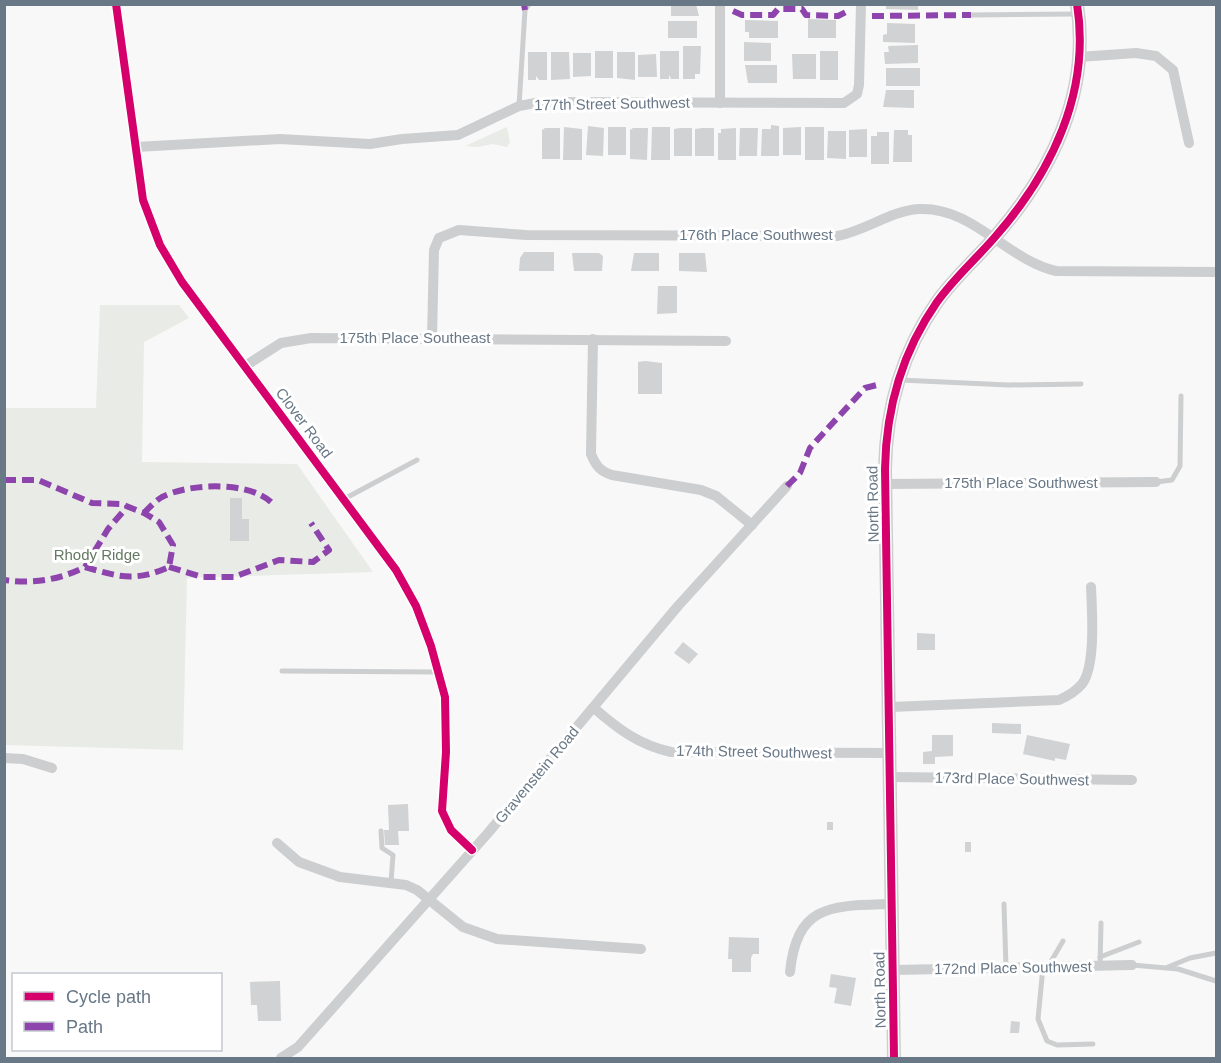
<svg xmlns="http://www.w3.org/2000/svg" width="1221" height="1063" font-family="Helvetica,sans-serif">
	<style>
		.green { fill: #e8ebe6 }
		.building { fill: #d0d2d3 }
		.lines { fill: none; stroke-linecap: round; stroke-linejoin: round }
		.service { stroke: #cdcecf; stroke-width: 5 }
		.minor { stroke: #cdcecf; stroke-width: 10 }
		.tertiary { stroke: #cdcecf; stroke-width: 14 }
		.quiet { stroke: #8e44ad; stroke-width: 6; stroke-dasharray: 12 6; stroke-linecap: butt }
		.cycleway-casing { stroke: #fff; stroke-width: 11 }
		.cycleway { stroke: #d6006c; stroke-width: 8 }
		.labels { text-anchor: middle; stroke-width: 6; stroke-linejoin: round; paint-order: stroke }
		.street-label { font-size: 15px; fill: #697887; stroke: #fff }
		.park-label { font-size: 15px; fill: #667963; stroke: #fff }
	</style>
	<rect width="100%" height="100%" fill="#f8f8f8"/>
	<g class="green">
		<path d="M507 127 510 142 507 147 493 144 477 147 465 146Z"/>
		<path d="M100 305H179L189 318 144 342 142 462 297 464 373 572 187 578 183 750 5 745V408H96Z"/>
	</g>
	<g class="building">
		<path d="M671 4H696L699 16H671Z"/>
		<path d="M886 4H918V10L886 9Z"/>
		<path d="M808 19 836 20V38H808Z"/>
		<path d="M745 20 778 21V38H749V32H745Z"/>
		<rect x="668" y="21" width="29" height="17"/>
		<path d="M887 23 915 24V43L883 42V35L887 34Z"/>
		<path d="M744 42 771 43V61H744Z"/>
		<path d="M918 45V63L885 64 884 52H889L888 46Z"/>
		<path d="M683 46H701L700 74H695V79H683Z"/>
		<rect x="595" y="51" width="18" height="27"/>
		<path d="M660 51H679V79H671L669 75V79H660Z"/>
		<rect x="820" y="51" width="18" height="29"/>
		<path d="M528 52H547V80H539L536 76V80H528Z"/>
		<path d="M551 52H569L570 79 551 80Z"/>
		<path d="M617 52H635V80L617 78Z"/>
		<path d="M573 53H591V76L573 77Z"/>
		<path d="M656 54 657 77H638V55Z"/>
		<path d="M792 54H816V79H793Z"/>
		<path d="M745 65H777V83H748Z"/>
		<rect x="886" y="68" width="34" height="18"/>
		<path d="M886 90H914V108L883 107Z"/>
		<path d="M771 125 779 126V156H761L762 129H771Z"/>
		<path d="M588 126 604 128 603 156 586 155Z"/>
		<path d="M564 127 582 129V160H563Z"/>
		<rect x="608" y="127" width="18" height="28"/>
		<path d="M652 127H670V160H651Z"/>
		<path d="M801 127V155H783V128Z"/>
		<rect x="805" y="127" width="19" height="33"/>
		<path d="M545 128H560V159H542V130Z"/>
		<path d="M633 128H648L647 160 630 159V130Z"/>
		<path d="M680 128H692V156H674V129Z"/>
		<path d="M702 128H714V156H695V129Z"/>
		<path d="M736 128V160H718V133H721V129Z"/>
		<path d="M740 128H758L757 156H739Z"/>
		<path d="M867 129V157H849V130Z"/>
		<path d="M894 130H908V135H912V162H893Z"/>
		<path d="M828 131H846V159L827 158Z"/>
		<path d="M877 132H889V164H871V136H877Z"/>
		<path d="M524 252H554V271H519L520 258Z"/>
		<path d="M572 253H599L603 256 602 271H574Z"/>
		<path d="M634 253H659V271H631Z"/>
		<path d="M679 253H705L707 272 679 271Z"/>
		<path d="M658 286H677V313L657 314Z"/>
		<path d="M645 361 662 363V394H638V362Z"/>
		<path d="M230 498H242V519H249V541H230Z"/>
		<path d="M917 633 935 634V650H917Z"/>
		<path d="M683 642 698 654 689 664 674 653Z"/>
		<path d="M992 723 1021 724V734L992 733Z"/>
		<path d="M932 735H953V756L935 757V764H923V752L932 751Z"/>
		<path d="M1027 735 1070 744 1066 760 1055 758V761L1023 754Z"/>
		<path d="M408 804 409 831H398L399 845H385L384 830H389L388 805Z"/>
		<rect x="827" y="822" width="6" height="8"/>
		<rect x="965" y="842" width="6" height="10"/>
		<path d="M729 937 759 938V954H753L751 958V972H732V959H728Z"/>
		<path d="M831 974 856 978 851 1006 834 1003 837 988 829 987Z"/>
		<path d="M280 981 281 1021H258L257 1005H251L250 982Z"/>
		<path d="M1011 1021 1020 1022 1019 1033H1010Z"/>
	</g>
	<g class="lines">
		<g class="service">
			<path d="M971 15 1077 14"/>
			<path d="M519 106 525 10 529 4"/>
			<path d="M900 380 1008 385 1081 384"/>
			<path d="M1156 482 1172 480 1180 466 1181 396"/>
			<path d="M344 499 417 460"/>
			<path d="M282 671 438 672"/>
			<path d="M381 831 382 848 393 855 391 882"/>
			<path d="M1004 904 1006 968"/>
			<path d="M1100 957 1139 942"/>
			<path d="M1049 965 1063 941"/>
			<path d="M1132 965 1178 969 1216 981"/>
			<path d="M1100 966 1101 923"/>
			<path d="M1043 967 1038 1019 1047 1041 1057 1045 1093 1044"/>
			<path d="M1168 967 1190 958 1216 953"/>
		</g>
		<g class="minor">
			<path d="M116 4 143 200 160 245 182 282 396 570 416 606 431 646 445 697 446 752 442 811 451 830 472 850"/>
			<path d="M1078 57 1136 53 1156 56 1173 70 1189 143"/>
			<path d="M720 103V4"/>
			<path d="M136 147 280 139 370 144 402 139 458 135 519 106 541 102 844 103 857 94 859 85 861 4"/>
			<path d="M432 338 434 250 439 238 459 230 526 235 837 236C866 231 889 211 919 209 972 206 1007 260 1056 271L1216 272"/>
			<path d="M593 339 591 454C596 466 600 471 612 475L701 490 716 496 752 525"/>
			<path d="M245 366 281 343 311 338 726 341"/>
			<path d="M886 484 1156 482"/>
			<path d="M891 707 1059 700C1068 696 1076 691 1082 684 1096 666 1092 610 1091 587"/>
			<path d="M594 708C618 729 639 745 671 752L891 753"/>
			<path d="M4 758 23 759 52 768"/>
			<path d="M891 777 1132 780"/>
			<path d="M277 843 299 862 340 877 406 885 417 890 463 927 497 939 641 949"/>
			<path d="M893 970 1132 965"/>
			<path d="M790 972C797 902 834 906 893 904"/>
			<path d="M281 1058 298 1047 488 833 678 606 787 486"/>
		</g>
		<path class="tertiary" d="M894 1058 885 469C886 408 902 352 937 302 954 278 976 259 995 237 1051 173 1091 93 1077 4"/>
		<g class="quiet">
			<path d="M524 4 525 10"/>
			<path d="M733 11 742 15H773L778 9H802L806 15 838 16 848 11"/>
			<path d="M872 16 971 15"/>
			<path d="M4 480H38L92 503 121 504 144 513 159 522 173 545 169 567C135 582 119 577 85 567 59 580 33 584 4 580"/>
			<path d="M787 486 800 473 810 448 829 427 865 388 881 384"/>
			<path d="M144 513C149 508 155 501 162 497 189 483 248 481 271 502"/>
			<path d="M85 567 108 529 127 507"/>
			<path d="M169 567 202 577H234L279 560 313 562 329 550 311 523"/>
		</g>
		<defs>
			<g id="cycleway">
				<path d="M116 4 143 200 160 245 182 282 396 570 416 606 431 646 445 697 446 752 442 811 451 830 472 850"/>
				<path d="M894 1058 885 469C886 408 902 352 937 302 954 278 976 259 995 237 1051 173 1091 93 1077 4"/>
			</g>
		</defs>
		<use href="#cycleway" class="cycleway-casing"/>
		<use href="#cycleway" class="cycleway"/>
	</g>
	<g class="labels">
		<g class="street-label">
			<text transform="translate(612 104) rotate(-1)" y="5">177th Street Southwest</text>
			<text x="756" y="240">176th Place Southwest</text>
			<text x="415" y="343">175th Place Southeast</text>
			<text transform="translate(304 423) rotate(53)" y="5">Clover Road</text>
			<text x="1021" y="488">175th Place Southwest</text>
			<text transform="translate(873 504) rotate(-91)" y="5">North Road</text>
			<text transform="translate(754 752) rotate(1)" y="5">174th Street Southwest</text>
			<text transform="translate(537 775) rotate(-50)" y="5">Gravenstein Road</text>
			<text transform="translate(1012 779) rotate(1)" y="5">173rd Place Southwest</text>
			<text transform="translate(1013 968) rotate(-1)" y="5">172nd Place Southwest</text>
			<text transform="translate(880 990) rotate(-91)" y="5">North Road</text>
		</g>
		<g class="park-label">
			<text x="97" y="560">Rhody Ridge</text>
		</g>
	</g>
	<rect width="1221" height="1063" fill="none" stroke="#697887" stroke-width="12"/>
	<rect x="12" y="973" width="210" height="78" fill="#ffffff" stroke="#c3c9cf" stroke-width="1.5"/>
	<rect x="24" y="992" width="30" height="9" fill="#d6006c" stroke="#c3c9cf" stroke-width="1.5"/>
	<text x="66" y="1003" font-size="18" fill="#697887">Cycle path</text>
	<rect x="24" y="1022" width="30" height="9" fill="#8e44ad" stroke="#c3c9cf" stroke-width="1.5"/>
	<text x="66" y="1033" font-size="18" fill="#697887">Path</text>
</svg>
